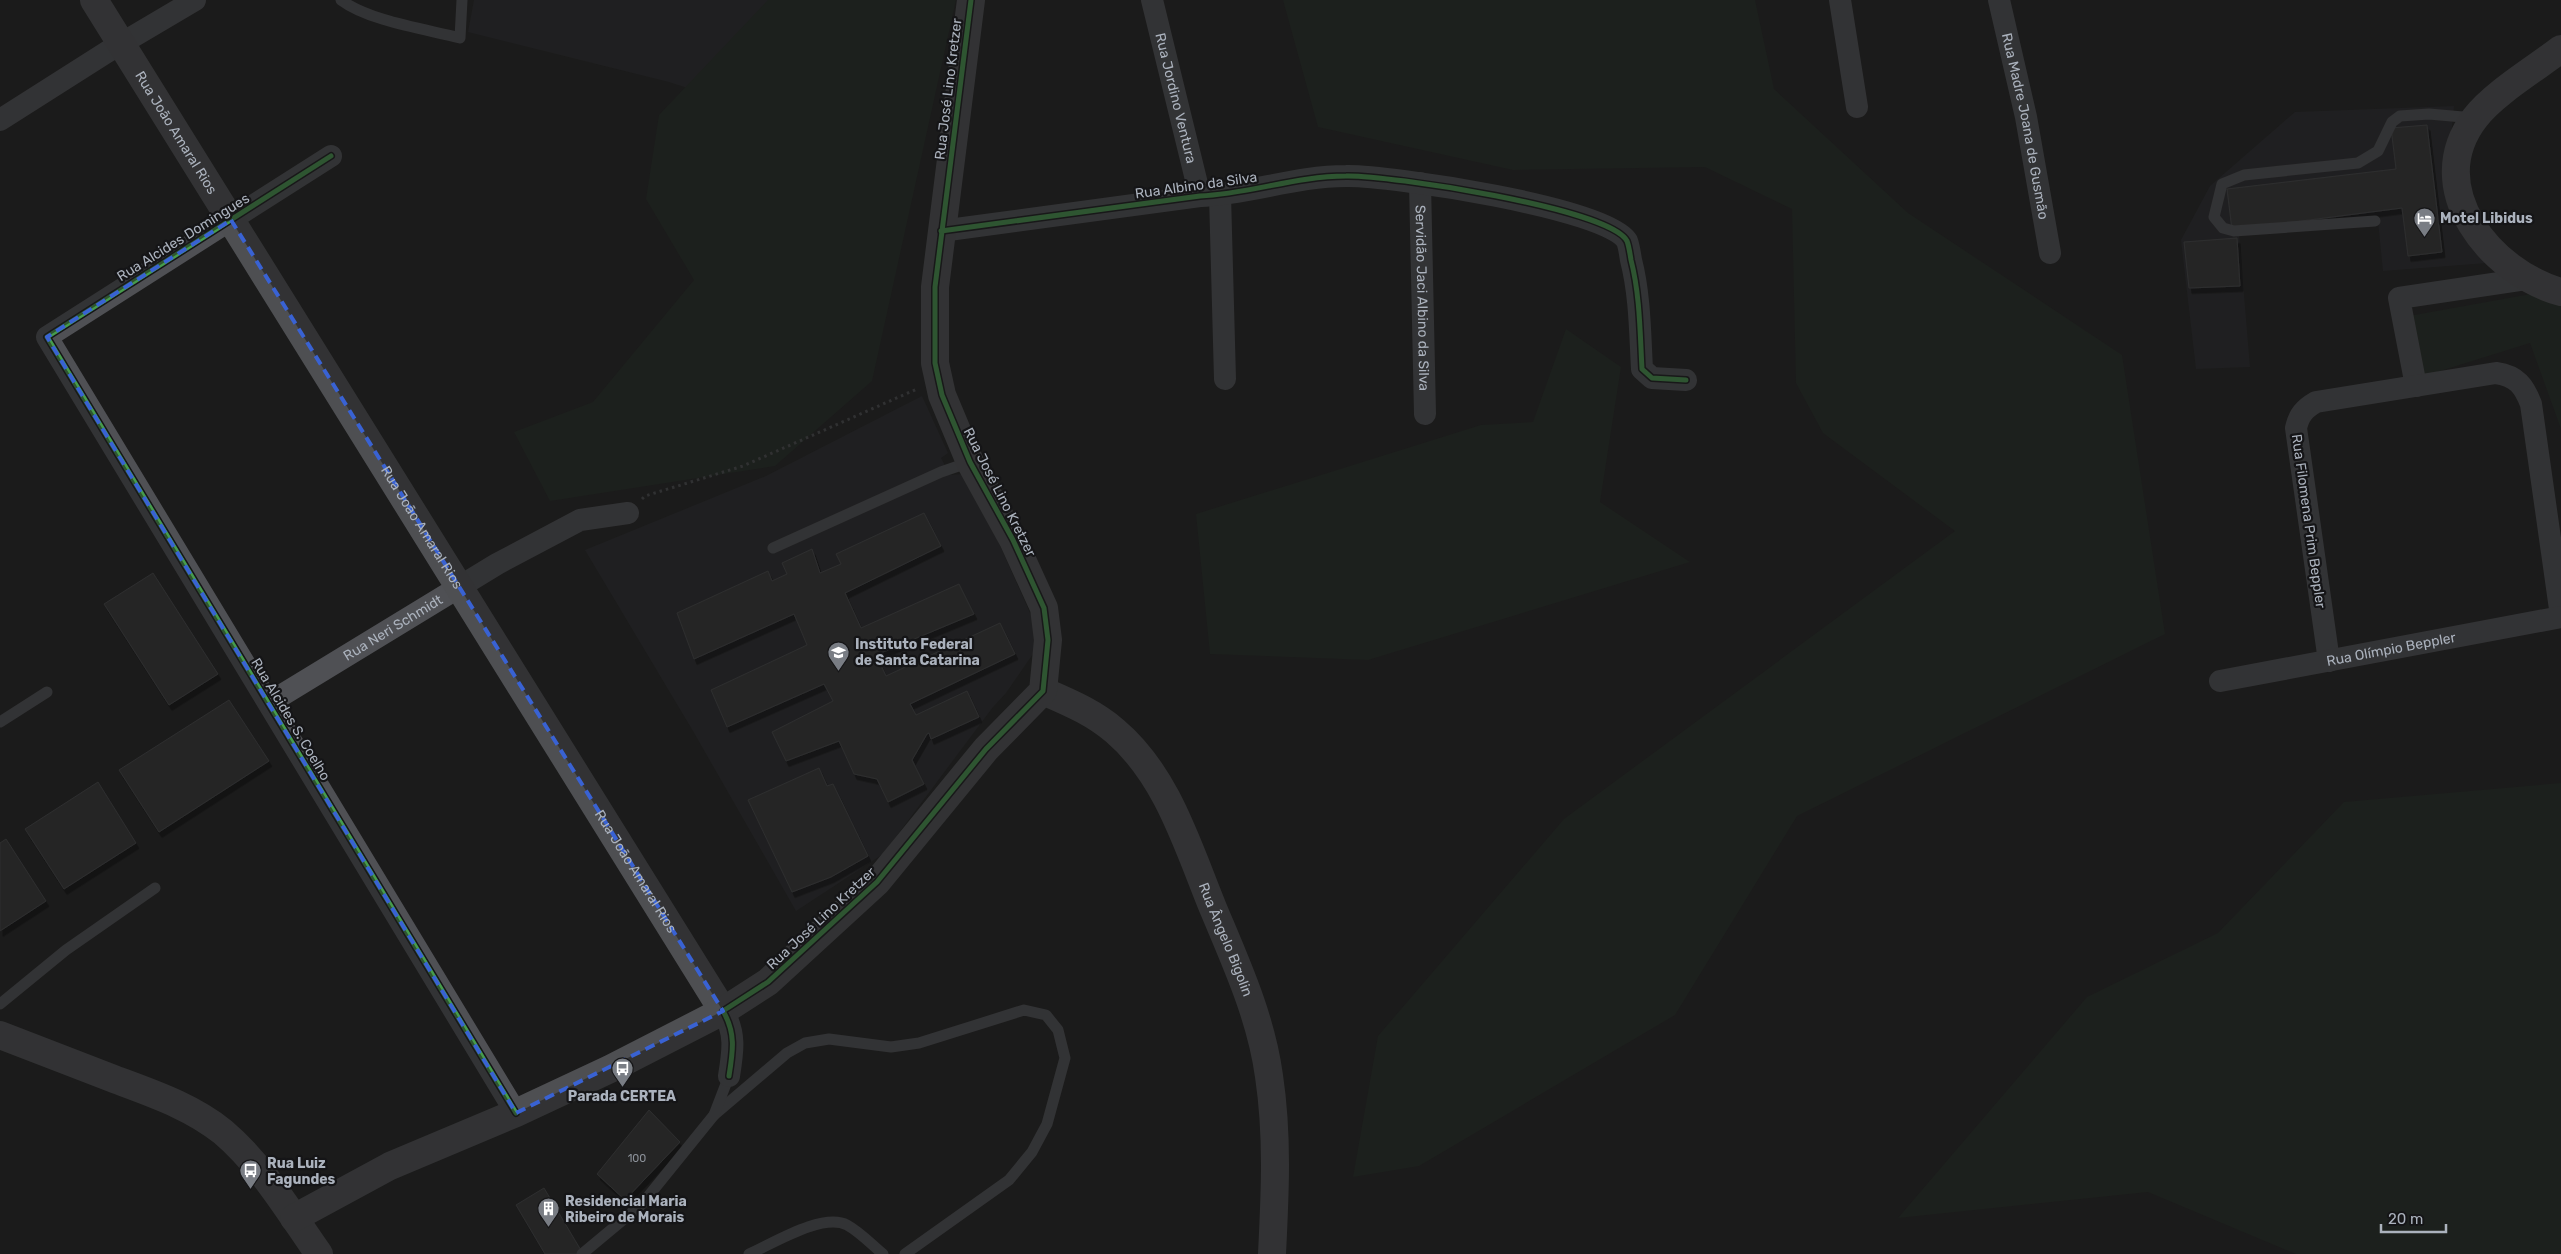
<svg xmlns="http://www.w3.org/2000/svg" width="2561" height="1254" font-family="Rubik,sans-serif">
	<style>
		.built { fill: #252528 }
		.green { fill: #1e261f }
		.building { fill: #333; stroke: #444547; filter: url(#shadow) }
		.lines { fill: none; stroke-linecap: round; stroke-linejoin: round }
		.path { stroke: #4b4c4f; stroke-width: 3; stroke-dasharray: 2.5 4; stroke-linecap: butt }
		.lane { stroke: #4f5054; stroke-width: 11 }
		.street { stroke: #4f5054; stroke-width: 22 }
		.secondary { stroke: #4e4f52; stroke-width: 28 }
		.cycleway-casing { stroke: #151517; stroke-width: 8 }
		.cycleway { stroke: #469c4c; stroke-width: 5 }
		.marked { fill: none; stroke: #3962d3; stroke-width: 4; stroke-dasharray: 10 6; stroke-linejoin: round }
		.labels { text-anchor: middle; stroke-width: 4.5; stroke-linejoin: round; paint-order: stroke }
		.number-label { font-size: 11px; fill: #8d929a }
		.street-label { font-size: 14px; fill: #abb2bd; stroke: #151517 }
		.poi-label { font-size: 14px; font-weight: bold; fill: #abb2bd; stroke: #151517; text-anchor: start }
	</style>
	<defs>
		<filter id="shadow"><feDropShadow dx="3" dy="5.5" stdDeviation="0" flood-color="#0009"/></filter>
	</defs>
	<rect width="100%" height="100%" fill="#1b1b1b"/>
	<g class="built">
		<path d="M474 0H804L712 96 669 82 468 32Z"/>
		<path d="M2454 106 2447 179 2487 263 2383 271 2378 221 2239 235 2250 367 2196 369 2181 240 2210 186 2295 112Z"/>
		<path d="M922 396 948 453 941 458 950 475 962 474 973 485 1035 624 1037 648 1006 693 993 707 883 854 796 911 693 731 585 550 766 476Z"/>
	</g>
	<g class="green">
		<path d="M768 0H956L872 381 775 466 550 501 514 432 593 402 694 280 646 199 659 115Z"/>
		<path d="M1283 0H1755L1774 89 1908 213 2122 355 2165 634 1797 816 1675 1015 1419 1166 1353 1177 1378 1036 1564 819 1955 531 1823 433 1796 383 1792 209 1705 167 1513 170 1318 127Z"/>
		<path d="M2531 294 2561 302V429L2530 343 2424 376 2409 316Z"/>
		<path d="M1566 329 1621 367 1600 502 1690 562 1368 660 1210 654 1196 514 1481 425 1533 422Z"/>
		<path d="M2561 783V1254H2296L2148 1192 1898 1218 2087 997 2218 933 2344 802Z"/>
	</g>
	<g class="building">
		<path d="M2427 125 2442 252 2408 256 2402 208 2232 230 2227 189 2396 169 2391 128Z"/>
		<path d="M2237 238 2240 286 2189 288 2184 242Z"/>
		<path d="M924 513 941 546 845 593 861 628 959 584 974 614 876 655 886 676 1000 623 1015 654 910 704 916 715 967 691 979 717 931 739 929 733 927 734 912 760 924 784 888 802 877 779 854 774 839 741 786 761 772 732 833 701 824 684 727 727 711 690 807 645 794 614 694 659 677 613 768 571 772 581 787 574 782 563 812 549 820 573 841 564 836 554Z"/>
		<path d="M153 573 218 674 169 705 104 604Z"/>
		<path d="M229 700 269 761 159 832 119 770Z"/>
		<path d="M819 768 827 786 833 784 868 856 831 877 792 892 748 800Z"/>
		<path d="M98 782 136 843 64 889 25 829Z"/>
		<path d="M6 839 46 901 0 931V843Z"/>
		<path d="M649 1110 680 1142 625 1200 597 1174Z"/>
		<path d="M544 1188 582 1252 578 1254H545L516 1205Z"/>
	</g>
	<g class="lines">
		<path class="path" d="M642 499 645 496 743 466 917 389"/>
		<g class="lane">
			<path d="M341 0C369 21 425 29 460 38L462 0"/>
			<path d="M2375 221 2234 231 2223 228 2214 217 2222 184 2244 175 2358 163 2378 151 2392 122 2400 116 2429 114 2474 118"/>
			<path d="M773 548 941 472 970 462"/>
			<path d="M0 722 47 692"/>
			<path d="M0 1004 66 950 155 888"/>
			<path d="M714 1115 787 1053 805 1043 829 1039 891 1047 919 1043 1024 1010 1046 1015 1058 1030 1065 1058 1047 1124 1032 1152 1009 1180 905 1254"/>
			<path d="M582 1254 642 1204 714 1115 729 1076"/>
			<path d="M749 1254C772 1244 823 1212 847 1225 860 1232 872 1245 883 1254"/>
		</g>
		<g class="street">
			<path id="s1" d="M1152 0 1200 196"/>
			<path d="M1840 0 1857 107"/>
			<path id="s2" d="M1999 0 2026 117 2050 253"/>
			<path d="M0 120 107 52 195 0"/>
			<path d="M331 156 47 337 516 1113"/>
			<path id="s3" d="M1420 183 1425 414"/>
			<path d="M1220 195 1225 379"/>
			<path d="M941 231 1200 196C1249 194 1296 176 1346 176 1388 175 1609 208 1627 241 1629 246 1630 254 1631 260 1640 295 1640 333 1642 369L1652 378 1686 380"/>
			<path d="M2416 386 2399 298 2526 279"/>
			<path d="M2329 661 2296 428C2299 415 2304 409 2316 402L2496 373C2517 376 2524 386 2531 404L2561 616"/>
			<path id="s4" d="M2220 681 2561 617"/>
			<path id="s5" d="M269 703 497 564 580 520 628 513"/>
			<path d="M723 1011C736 1033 733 1051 729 1076"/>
		</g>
		<g class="secondary">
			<path id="s6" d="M94 0 723 1011"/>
			<path d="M2561 49C2536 68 2493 94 2475 118 2421 188 2491 273 2561 292"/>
			<path id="s7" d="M1043 691C1068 702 1093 712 1115 731 1167 775 1188 847 1213 908 1236 963 1261 1017 1269 1076 1278 1136 1275 1194 1272 1254"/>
			<path d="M0 1035C38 1050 76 1064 114 1079 151 1093 191 1106 223 1132 262 1165 290 1213 319 1254"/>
			<path d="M294 1218 390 1166 516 1113 610 1069 723 1011 768 982 877 882 986 749 1043 691 1048 640 1044 608 1013 540 970 462 942 395 935 363V287L971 0"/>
		</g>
		<defs>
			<g id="cycleway">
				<path d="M331 156 47 337 516 1113"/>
				<path d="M941 231 1200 196C1249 194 1296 176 1346 176 1388 175 1609 208 1627 241 1629 246 1630 254 1631 260 1640 295 1640 333 1642 369L1652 378 1686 380"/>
				<path d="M729 1076C733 1051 736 1033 723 1011L768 982 877 882 986 749 1043 691 1048 640 1044 608 1013 540 970 462 942 395 935 363V287L971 0"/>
			</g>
		</defs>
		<use href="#cycleway" class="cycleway-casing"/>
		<use href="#cycleway" class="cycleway"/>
	</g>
	<path d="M0 0H2561V1254H0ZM231 220 723 1011 516 1113 47 337Z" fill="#1b1b1b" fill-opacity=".55" fill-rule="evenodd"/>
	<path class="marked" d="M231 220 723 1011 516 1113 47 337Z"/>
	<defs>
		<symbol id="hotel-pin" viewBox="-11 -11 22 30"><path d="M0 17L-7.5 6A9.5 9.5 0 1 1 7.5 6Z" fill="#797d84" stroke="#151517"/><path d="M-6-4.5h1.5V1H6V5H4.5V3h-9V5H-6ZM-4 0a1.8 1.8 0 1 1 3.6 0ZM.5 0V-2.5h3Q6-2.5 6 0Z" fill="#fff"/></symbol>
		<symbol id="university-pin" viewBox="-11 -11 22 30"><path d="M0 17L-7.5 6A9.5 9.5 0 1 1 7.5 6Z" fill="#797d84" stroke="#151517"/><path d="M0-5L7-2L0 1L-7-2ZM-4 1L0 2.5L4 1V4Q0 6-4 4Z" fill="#fff"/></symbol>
		<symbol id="bus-pin" viewBox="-11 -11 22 30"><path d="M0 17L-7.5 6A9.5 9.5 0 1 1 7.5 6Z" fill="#797d84" stroke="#151517"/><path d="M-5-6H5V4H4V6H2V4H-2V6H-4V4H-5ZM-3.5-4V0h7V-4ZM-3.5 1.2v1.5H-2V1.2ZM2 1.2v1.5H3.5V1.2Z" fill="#fff"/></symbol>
		<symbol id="building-pin" viewBox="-11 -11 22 30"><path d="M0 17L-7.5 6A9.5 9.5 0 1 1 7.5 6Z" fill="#797d84" stroke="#151517"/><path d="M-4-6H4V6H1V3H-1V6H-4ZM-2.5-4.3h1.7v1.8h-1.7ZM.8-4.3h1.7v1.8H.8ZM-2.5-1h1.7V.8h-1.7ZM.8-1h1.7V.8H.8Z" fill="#fff"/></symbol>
	</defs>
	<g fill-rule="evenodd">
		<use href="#hotel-pin" x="2412" y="206" width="25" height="34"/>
		<use href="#university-pin" x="826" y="640" width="25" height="34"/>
		<use href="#bus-pin" x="610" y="1056" width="25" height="34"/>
		<use href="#bus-pin" x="238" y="1158" width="25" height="34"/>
		<use href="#building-pin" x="536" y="1196" width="25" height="34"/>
	</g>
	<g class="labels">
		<g class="number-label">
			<text x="637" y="1162">100</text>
		</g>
		<g class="street-label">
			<text transform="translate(948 89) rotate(-83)" y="5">Rua José Lino Kretzer</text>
			<text dy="5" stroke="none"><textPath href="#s1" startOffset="101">Rua Jordino Ventura</textPath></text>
			<text dy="5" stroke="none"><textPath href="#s2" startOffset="129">Rua Madre Joana de Gusmão</textPath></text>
			<text dy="5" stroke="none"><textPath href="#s6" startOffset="156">Rua João Amaral Rios</textPath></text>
			<text transform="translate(1196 185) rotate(-8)" y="5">Rua Albino da Silva</text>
			<text transform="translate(183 237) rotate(-32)" y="5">Rua Alcides Domingues</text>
			<text dy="5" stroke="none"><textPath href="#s3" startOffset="115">Servidão Jaci Albino da Silva</textPath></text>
			<text transform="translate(1000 492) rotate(63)" y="5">Rua José Lino Kretzer</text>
			<text transform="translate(2309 521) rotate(82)" y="5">Rua Filomena Prim Beppler</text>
			<text dy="5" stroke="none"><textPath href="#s6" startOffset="621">Rua João Amaral Rios</textPath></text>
			<text dy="5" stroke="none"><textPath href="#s5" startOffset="145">Rua Neri Schmidt</textPath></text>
			<text dy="5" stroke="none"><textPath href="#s4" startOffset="174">Rua Olímpio Beppler</textPath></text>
			<text transform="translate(291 719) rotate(59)" y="5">Rua Alcides S. Coelho</text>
			<text dy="5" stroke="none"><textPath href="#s6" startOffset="1026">Rua João Amaral Rios</textPath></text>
			<text transform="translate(821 918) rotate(-43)" y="5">Rua José Lino Kretzer</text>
			<text dy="5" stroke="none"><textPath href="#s7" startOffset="321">Rua Ângelo Bigolin</textPath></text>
		</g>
		<g class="poi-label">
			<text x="2440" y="223">Motel Libidus</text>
			<text x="855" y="649">Instituto Federal<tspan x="855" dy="16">de Santa Catarina</tspan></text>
			<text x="622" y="1101" text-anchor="middle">Parada CERTEA</text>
			<text x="267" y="1168">Rua Luiz<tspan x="267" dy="16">Fagundes</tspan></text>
			<text x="565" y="1206">Residencial Maria<tspan x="565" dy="16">Ribeiro de Morais</tspan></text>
		</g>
	</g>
	<path d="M2381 1224v8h65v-8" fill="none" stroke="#abb2bd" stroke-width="2.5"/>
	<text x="2388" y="1224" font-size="15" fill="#abb2bd" stroke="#151517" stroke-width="4" paint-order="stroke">20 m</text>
</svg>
